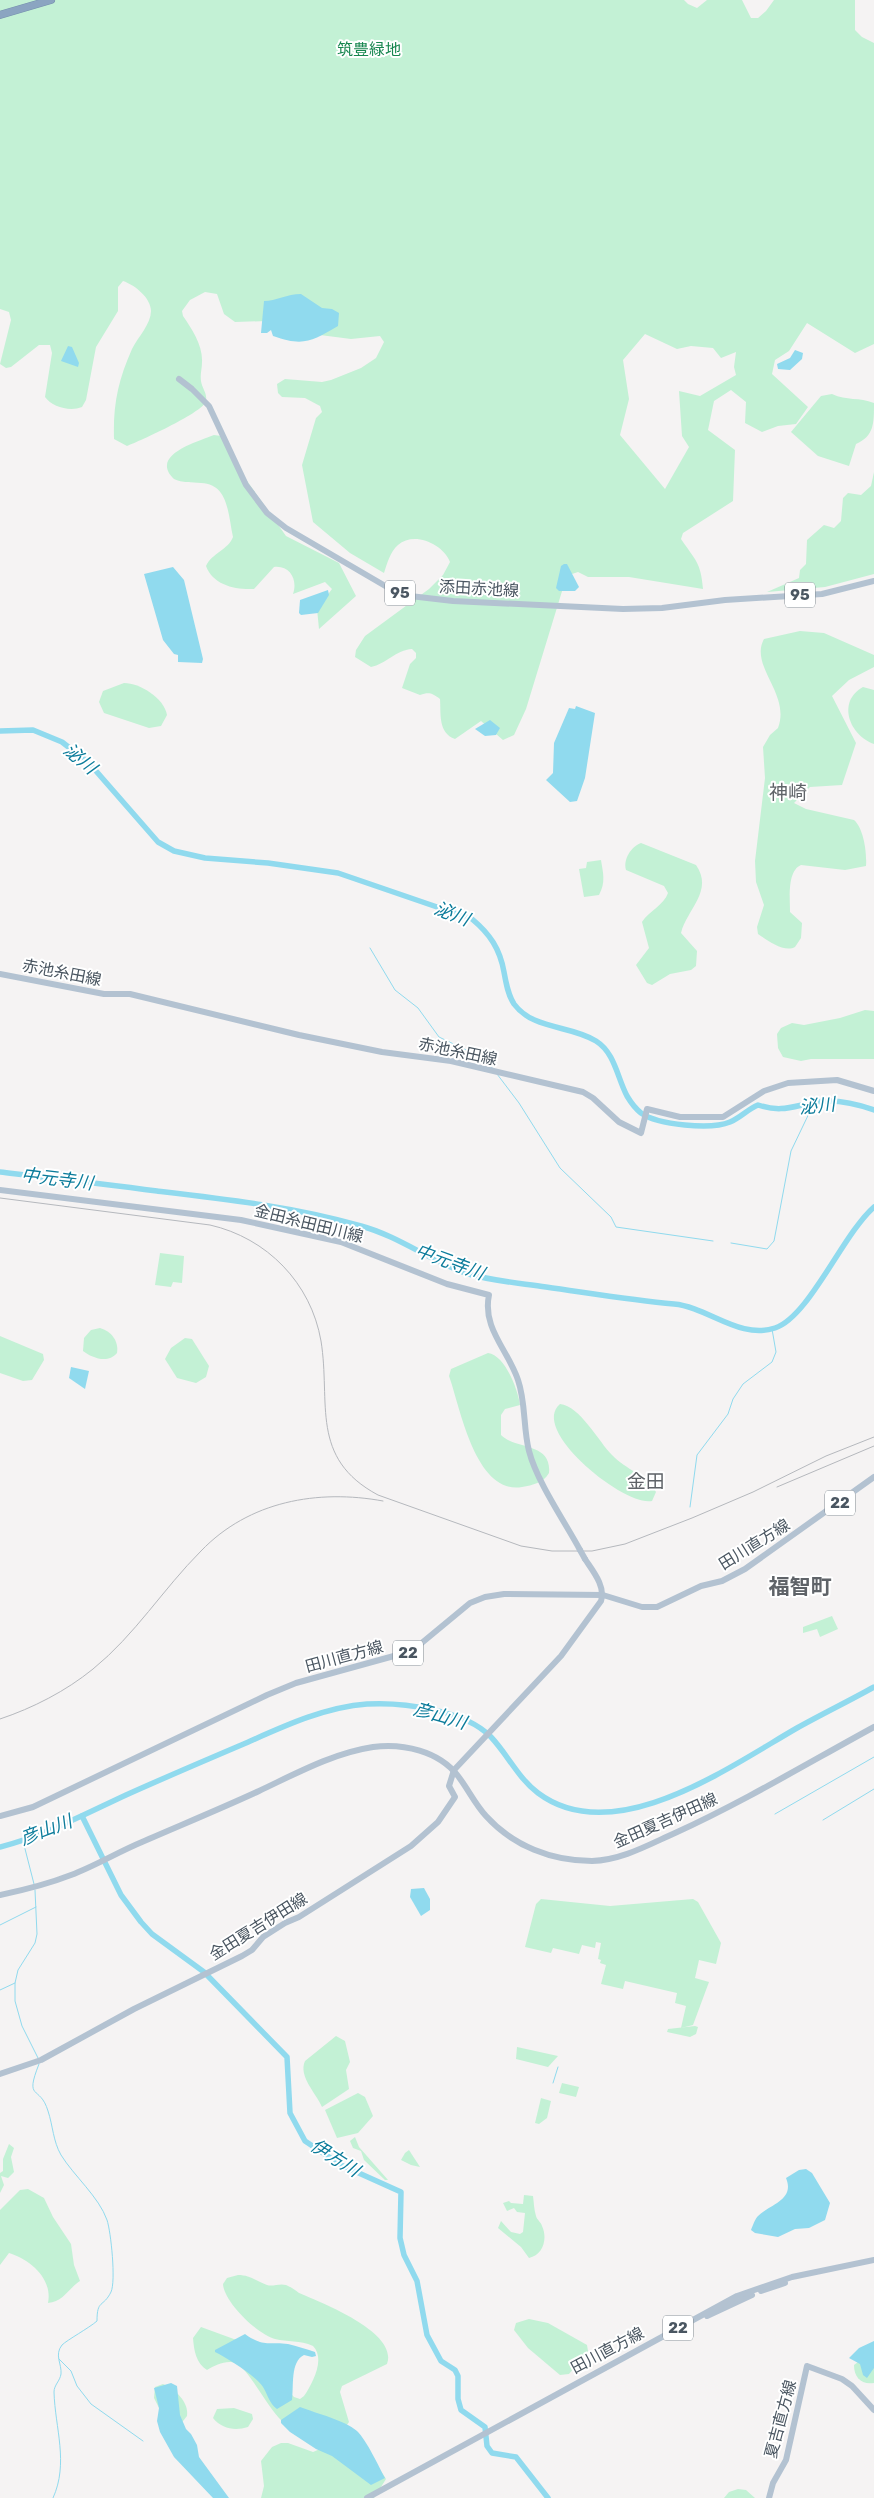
<svg xmlns="http://www.w3.org/2000/svg" width="874" height="2498" font-family="Rubik,'Noto Sans JP',sans-serif">
	<style>
		.green { fill: #c3f1d5; fill-rule: evenodd }
		.water { fill: #90daee }
		.lines { fill: none; stroke-linecap: round; stroke-linejoin: round }
		.stream { stroke: #90daee; stroke-width: 1 }
		.river { stroke: #90daee; stroke-width: 5.5 }
		.highway-casing { stroke: #7690ad; stroke-width: 8 }
		.major { stroke: #b3c2d1; stroke-width: 6 }
		.highway { stroke: #8ba5c1; stroke-width: 7 }
		.rail { stroke: #b5b8bd; stroke-width: 1 }
		.major-bridge { stroke: #b3c2d1; stroke-width: 6 }
		.labels { text-anchor: middle; stroke-width: 4; stroke-linejoin: round; paint-order: stroke }
		.shield { fill: #fff; stroke: #808990; stroke-width: 1 }
		.shield-label { font-size: 15px; font-weight: bold; fill: #4a5661 }
		.park-label { font-size: 16px; fill: #17864f; stroke: #fff }
		.street-label { font-size: 16px; fill: #4a5661; stroke: #fff }
		.water-label { font-size: 18px; font-style: italic; fill: #0c7c9b; stroke: #fff }
		.quarter-label { font-size: 19px; fill: #5f6368; stroke: #fff }
		.district-label { font-size: 21px; font-weight: bold; fill: #5f6368; stroke: #fff }
	</style>
	<rect width="100%" height="100%" fill="#f5f3f3"/>
	<g class="green">
		<path d="M0 0H684L688 4 697 8 707 0H742L751 18H758L766 11 774 0H855V30L862 37 874 43V344L855 353 807 323 789 351 775 360 772 374 808 407 796 424 778 426 762 432 745 423 746 402 731 390 714 401 708 430 735 450 733 501 683 533 681 539C695 560 701 562 703 589L629 577H588L578 572 572 574 563 588 526 709 514 735 503 740 481 721 455 739C438 733 441 714 440 699 432 693 429 692 420 695L402 688 410 664 416 658V653L412 649C396 650 386 664 371 667L355 657 356 650 365 636 429 589 443 575 450 562C443 544 414 531 398 545 390 552 387 564 384 573L350 553 313 522 302 465 316 418 322 412 320 406 305 398 282 397 278 393 277 384 285 379 322 382 331 380 361 368 376 358 384 342 380 336 351 339 320 335 267 321 235 322 224 314 217 294 205 292 190 300 182 311 183 316C192 329 203 346 202 362 202 369 200 374 201 381 202 389 209 395 205 403 199 414 140 441 127 446L114 439C113 404 118 381 132 349 138 337 151 324 151 311 151 298 135 285 123 281L118 287V311L96 347 86 400 82 407C70 412 52 407 45 397L52 353 50 345H39L11 367 6 368 0 364 11 320 9 312 0 309ZM645 334 677 349 691 346 713 348 721 358 736 352 734 367 736 375 700 396 679 391 682 436 689 447 665 489 620 435 629 399 623 360Z"/>
		<path d="M832 394C847 401 859 397 874 403 874 424 874 436 856 444L849 466 818 456 791 432 821 396Z"/>
		<path d="M214 435 221 436 240 471 286 536 339 563 356 596 319 629 317 609 332 589 325 582 293 594C298 580 290 565 274 567L254 589C235 590 213 585 206 566 212 553 228 550 233 537 228 515 229 484 201 483 192 482 182 483 174 479 149 455 197 442 214 435Z"/>
		<path d="M874 472V574L825 587 767 592 799 578 800 570 806 564 807 540 824 525 834 528 841 521 843 498 848 493 861 495 871 486Z"/>
		<path d="M800 631 824 633 874 655V667L849 680 832 696 856 743 842 785 810 787 794 803 806 809 854 820C864 829 867 853 866 866L845 870 801 865C787 871 790 898 790 912L802 923 801 938 795 947C784 953 767 940 758 934L757 927 764 905 756 882 755 861 765 778 763 747 770 735 778 728C791 694 749 666 764 639Z"/>
		<path d="M124 683C140 683 164 698 167 715L161 726 149 728 104 713 99 702 103 691Z"/>
		<path d="M863 687 874 690V744C850 736 836 702 863 687Z"/>
		<path d="M641 843 696 865C714 891 687 909 681 933L697 951 696 966 691 970 670 974 652 985 647 983 636 965 649 948 642 922C649 911 664 905 668 893L664 886 626 870C623 859 631 847 641 843Z"/>
		<path d="M601 860C603 873 606 882 599 895L584 897 579 869 586 868 587 862Z"/>
		<path d="M865 1010 874 1011V1059H811L801 1061 783 1057 778 1048 777 1034 781 1028 792 1023 804 1025 840 1018Z"/>
		<path d="M160 1253 184 1256 182 1283 173 1282 171 1287 155 1285Z"/>
		<path d="M100 1328C111 1331 119 1341 117 1353 108 1364 92 1358 83 1351L84 1338 91 1330Z"/>
		<path d="M0 1336 43 1354 44 1360 32 1380 23 1381 0 1373Z"/>
		<path d="M185 1338 192 1339 209 1366 206 1377 196 1383 177 1378 165 1359 171 1348Z"/>
		<path d="M488 1353C505 1355 518 1390 520 1405L505 1409 501 1415V1435C516 1450 552 1442 549 1473 543 1483 533 1485 522 1487 475 1495 460 1406 449 1376L451 1369Z"/>
		<path d="M560 1404C580 1406 599 1442 612 1455 625 1469 648 1476 656 1492L652 1501C625 1507 529 1430 560 1404Z"/>
		<path d="M832 1616 838 1629 820 1637 817 1629 803 1633V1627Z"/>
		<path d="M541 1899 610 1906 693 1899 698 1902 721 1943 716 1964 699 1960 695 1978 709 1982 693 2025 681 2028 686 2006 675 2003 677 1993 625 1981 623 1989 601 1984 606 1965 600 1963 601 1960 598 1959 601 1943 596 1942 595 1948 582 1945 579 1954 553 1948 551 1953 525 1947 536 1904Z"/>
		<path d="M695 2026 698 2027 696 2034 690 2037 667 2032 668 2029Z"/>
		<path d="M336 2036 345 2041 350 2062 346 2070 349 2089 322 2107C316 2093 298 2076 305 2061Z"/>
		<path d="M517 2047 558 2056 548 2067 516 2059Z"/>
		<path d="M562 2083 579 2087 576 2097 559 2093Z"/>
		<path d="M358 2093 365 2097 373 2116 358 2133 337 2138 325 2110Z"/>
		<path d="M541 2098 551 2101 547 2118 539 2124 535 2123Z"/>
		<path d="M355 2137 359 2147 388 2180H385L364 2160 361 2151 353 2148 350 2141Z"/>
		<path d="M9 2144 14 2148 11 2157 14 2172 8 2178 1 2176 4 2185 0 2193V2173L3 2171V2159Z"/>
		<path d="M409 2150 420 2167 411 2165 401 2160 405 2153Z"/>
		<path d="M28 2189 44 2198 53 2217 71 2244 74 2265 80 2281C69 2288 63 2302 48 2303 53 2278 29 2259 9 2253L0 2265V2210L20 2190Z"/>
		<path d="M524 2195 533 2196C534 2203 534 2210 536 2216 537 2220 541 2222 542 2226 548 2239 543 2255 529 2258L521 2247 498 2228 501 2221 511 2232 520 2234 523 2232 525 2213 517 2212 514 2208 507 2211 503 2203 509 2201 511 2203 523 2204Z"/>
		<path d="M238 2275C250 2275 256 2281 267 2285 273 2287 279 2283 286 2285 291 2287 295 2290 299 2293 320 2302 399 2332 387 2364L342 2386 340 2392 349 2422 344 2429 282 2421C268 2408 249 2370 237 2364 228 2359 216 2365 207 2370 196 2363 194 2351 193 2338L201 2327 242 2342 294 2397 300 2399 304 2396C312 2384 326 2359 313 2346 300 2340 287 2342 275 2339 257 2334 224 2302 223 2284L227 2278Z"/>
		<path d="M529 2319 548 2323 587 2345 588 2351 569 2374 560 2375 528 2348 514 2330 516 2323Z"/>
		<path d="M874 2350V2383C861 2385 854 2377 854 2365Z"/>
		<path d="M163 2384C175 2389 189 2402 187 2416L179 2426 165 2420 154 2398 155 2387Z"/>
		<path d="M234 2408 252 2414 253 2419 248 2427C235 2431 222 2429 213 2418L217 2409Z"/>
		<path d="M281 2443H288L313 2452 334 2443C354 2452 375 2458 386 2479L374 2498H261L264 2486 261 2461 272 2447Z"/>
		<path d="M738 2489 746 2490 755 2498H724L729 2492Z"/>
	</g>
	<g class="water">
		<path d="M301 294 322 308 332 309 339 313 338 326C312 341 304 347 273 336L271 330 267 333H261L264 301C276 301 287 294 301 294Z"/>
		<path d="M68 346 72 347 79 363 78 367 61 361Z"/>
		<path d="M795 350 803 353 802 359 790 370 778 369 777 364 790 358Z"/>
		<path d="M564 564H567L579 587 575 591H559L556 588 561 566Z"/>
		<path d="M173 567 184 580 203 659 202 663 178 662V655L174 654 163 640 144 574Z"/>
		<path d="M328 590 329 595 318 613 301 615 299 613 300 600Z"/>
		<path d="M576 706 595 713 585 778 577 801 570 802 546 780 553 773 554 743 569 708 575 709Z"/>
		<path d="M490 720 500 728 496 735 485 736 475 729Z"/>
		<path d="M71 1367 89 1371 85 1389 69 1378Z"/>
		<path d="M424 1888 430 1899V1910L421 1916 410 1897 411 1889Z"/>
		<path d="M806 2169 812 2173 830 2203 825 2220 809 2228 795 2229 778 2237 755 2233 751 2230C753 2225 755 2219 758 2216 771 2204 795 2200 786 2178L799 2170Z"/>
		<path d="M245 2334C263 2347 268 2342 288 2344 297 2346 306 2349 315 2352L316 2356 312 2357 304 2355C290 2362 294 2386 292 2400L277 2409C269 2403 268 2395 263 2387 256 2376 227 2358 215 2352V2350Z"/>
		<path d="M874 2341V2368L867 2378 863 2375 860 2364 849 2358 859 2348Z"/>
		<path d="M171 2383 177 2386 180 2415 186 2429 191 2434 197 2445 199 2457 229 2498H213L174 2457 160 2432 157 2421 159 2408 154 2388Z"/>
		<path d="M300 2407C318 2414 344 2420 357 2431 367 2441 378 2465 385 2478L371 2485 332 2456 316 2449 290 2432 281 2423V2420Z"/>
	</g>
	<g class="lines">
		<g class="stream">
			<path d="M370 948 395 990 418 1008 439 1037 485 1059 493 1069"/>
			<path d="M497 1074 519 1103 560 1168 611 1217 616 1227 713 1241"/>
			<path d="M731 1243 767 1249 774 1241 791 1151 814 1103"/>
			<path d="M690 1507 697 1455 728 1414 733 1399 743 1384 772 1362 776 1352 772 1329"/>
			<path d="M775 1814 874 1757"/>
			<path d="M823 1820 874 1789"/>
			<path d="M23 1841 34 1884"/>
			<path d="M35 1890 37 1934 35 1943 18 1970 15 1983V2001L22 2026 38 2058"/>
			<path d="M0 1925 36 1907"/>
			<path d="M0 1990 15 1983"/>
			<path d="M39 2064C24 2102 40 2084 48 2111 53 2126 53 2141 61 2155 74 2176 99 2197 107 2220 111 2232 116 2281 111 2292 103 2308 97 2299 97 2321 89 2328 67 2340 62 2345 54 2355 62 2364 61 2374 60 2381 54 2385 54 2392 55 2428 69 2463 53 2498"/>
			<path d="M553 2083 558 2067"/>
			<path d="M59 2359 71 2371 77 2386 91 2404 143 2441"/>
		</g>
		<g class="river">
			<path d="M0 731 33 730 62 742 89 763 158 842 174 851 205 858 268 863 338 873 472 919C490 934 500 949 504 972 506 983 508 995 514 1004 533 1030 571 1025 596 1041 615 1053 617 1077 627 1096 630 1101 636 1109 641 1113 658 1125 711 1130 730 1122 740 1118 748 1109 758 1105 782 1113 793 1106 816 1102 835 1099 857 1104 874 1110"/>
			<path d="M0 1172C52 1178 105 1184 157 1191 225 1199 295 1207 361 1226 398 1236 429 1260 465 1273 491 1281 519 1283 546 1287 589 1293 631 1300 674 1304 708 1307 740 1340 775 1328 809 1317 843 1234 874 1207"/>
			<path d="M82 1816 121 1895 141 1922 152 1934 204 1972 287 2057 290 2113 305 2141 341 2165 401 2192 400 2238 404 2255 417 2281 427 2335 441 2361 455 2370 458 2376V2399L461 2410 485 2427 487 2446 492 2453 516 2457 548 2498"/>
			<path d="M0 1847C44 1836 85 1814 126 1795 166 1777 206 1760 246 1743 284 1726 325 1707 367 1704 403 1702 465 1710 491 1737 508 1755 518 1778 538 1793 614 1850 729 1767 797 1728 822 1714 849 1701 874 1687"/>
		</g>
		<defs>
			<path id="highway" d="M0 15 51 0"/>
		</defs>
		<use href="#highway" class="highway-casing"/>
		<g class="major">
			<path d="M179 379 192 389 209 406 246 485 267 513 286 528 387 587 410 596 453 601 623 609 662 608 725 600 822 594 874 581"/>
			<path d="M0 974 104 994H130L299 1035 382 1052 451 1061 583 1092 593 1098 619 1122 641 1133 647 1109 680 1117H723L764 1091 788 1083 837 1080 874 1091"/>
			<path d="M0 1190 241 1220 341 1242 447 1284 489 1295C482 1328 508 1350 518 1380 526 1403 523 1428 529 1451 537 1482 565 1522 580 1550"/>
			<path d="M0 1816 33 1807 267 1695 296 1683 412 1651 470 1603 485 1597 504 1594 603 1595 642 1607H657L701 1586 722 1581 745 1569 874 1477"/>
			<path d="M0 1895C24 1890 48 1884 71 1875 95 1866 118 1852 142 1842 181 1825 220 1809 259 1791 295 1774 333 1753 373 1747 403 1743 439 1751 458 1776 468 1789 475 1804 486 1816 513 1846 552 1861 592 1861 622 1860 648 1845 675 1833 743 1802 808 1763 874 1727"/>
			<path d="M0 2074 41 2060 134 2009 242 1956 252 1950 263 1937 285 1923 299 1917 411 1846 438 1822 455 1797 449 1786 454 1770 561 1656 601 1601C606 1586 592 1570 585 1559"/>
			<path d="M761 2291 785 2283"/>
			<path d="M707 2316 752 2295"/>
			<path d="M367 2498 737 2296 792 2277 874 2260"/>
			<path d="M769 2498 773 2483 786 2460 807 2366 842 2379 852 2386 874 2410"/>
		</g>
		<use href="#highway" class="highway"/>
		<g class="rail">
			<path d="M0 1198 210 1225C267 1238 311 1283 321 1341 331 1403 309 1458 378 1495L521 1546 552 1551H592L625 1544 692 1518 753 1492 826 1456 874 1437"/>
			<path d="M777 1487 874 1446"/>
			<path d="M0 1719C33 1708 66 1691 93 1669 135 1635 163 1589 201 1551 249 1501 318 1489 383 1501"/>
		</g>
		<path class="major-bridge" d="M580 1550 585 1559"/>
	</g>
	<g class="labels">
		<g class="shield">
			<rect x="385" y="580.5" width="30" height="25" rx="4"/>
			<rect x="785" y="582.5" width="30" height="25" rx="4"/>
			<rect x="825" y="1490.5" width="30" height="25" rx="4"/>
			<rect x="393" y="1640.5" width="30" height="25" rx="4"/>
			<rect x="663" y="2315.5" width="30" height="25" rx="4"/>
		</g>
		<g class="shield-label">
			<text x="400" y="598">95</text>
			<text x="800" y="600">95</text>
			<text x="840" y="1508">22</text>
			<text x="408" y="1658">22</text>
			<text x="678" y="2333">22</text>
		</g>
		<g class="park-label">
			<text x="369" y="55">筑豊緑地</text>
		</g>
		<g class="street-label">
			<text transform="translate(479 588) rotate(3)" y="6">添田赤池線</text>
			<text transform="translate(62 972) rotate(11)" y="6">赤池糸田線</text>
			<text transform="translate(458 1051) rotate(12)" y="6">赤池糸田線</text>
			<text transform="translate(309 1223) rotate(14)" y="6">金田糸田田川線</text>
			<text transform="translate(754 1544) rotate(-32)" y="6">田川直方線</text>
			<text transform="translate(344 1656) rotate(-15)" y="6">田川直方線</text>
			<text transform="translate(665 1820) rotate(-24)" y="6">金田夏吉伊田線</text>
			<text transform="translate(258 1926) rotate(-32)" y="6">金田夏吉伊田線</text>
			<text transform="translate(607 2350) rotate(-28)" y="6">田川直方線</text>
			<text transform="translate(780 2419) rotate(-75)" y="6">夏吉直方線</text>
		</g>
		<g class="water-label">
			<text transform="translate(80 759) rotate(40)" y="6">泌川</text>
			<text transform="translate(452 914) rotate(21)" y="6">泌川</text>
			<text transform="translate(817 1106) rotate(-6)" y="6">泌川</text>
			<text transform="translate(57 1179) rotate(7)" y="6">中元寺川</text>
			<text transform="translate(450 1262) rotate(20)" y="6">中元寺川</text>
			<text transform="translate(440 1716) rotate(16)" y="6">彦山川</text>
			<text transform="translate(46 1830) rotate(-21)" y="6">彦山川</text>
			<text transform="translate(335 2158) rotate(32)" y="6">伊方川</text>
		</g>
		<g class="quarter-label">
			<text x="788" y="799">神崎</text>
			<text x="646" y="1488">金田</text>
		</g>
		<g class="district-label">
			<text x="800" y="1594">福智町</text>
		</g>
	</g>
</svg>
